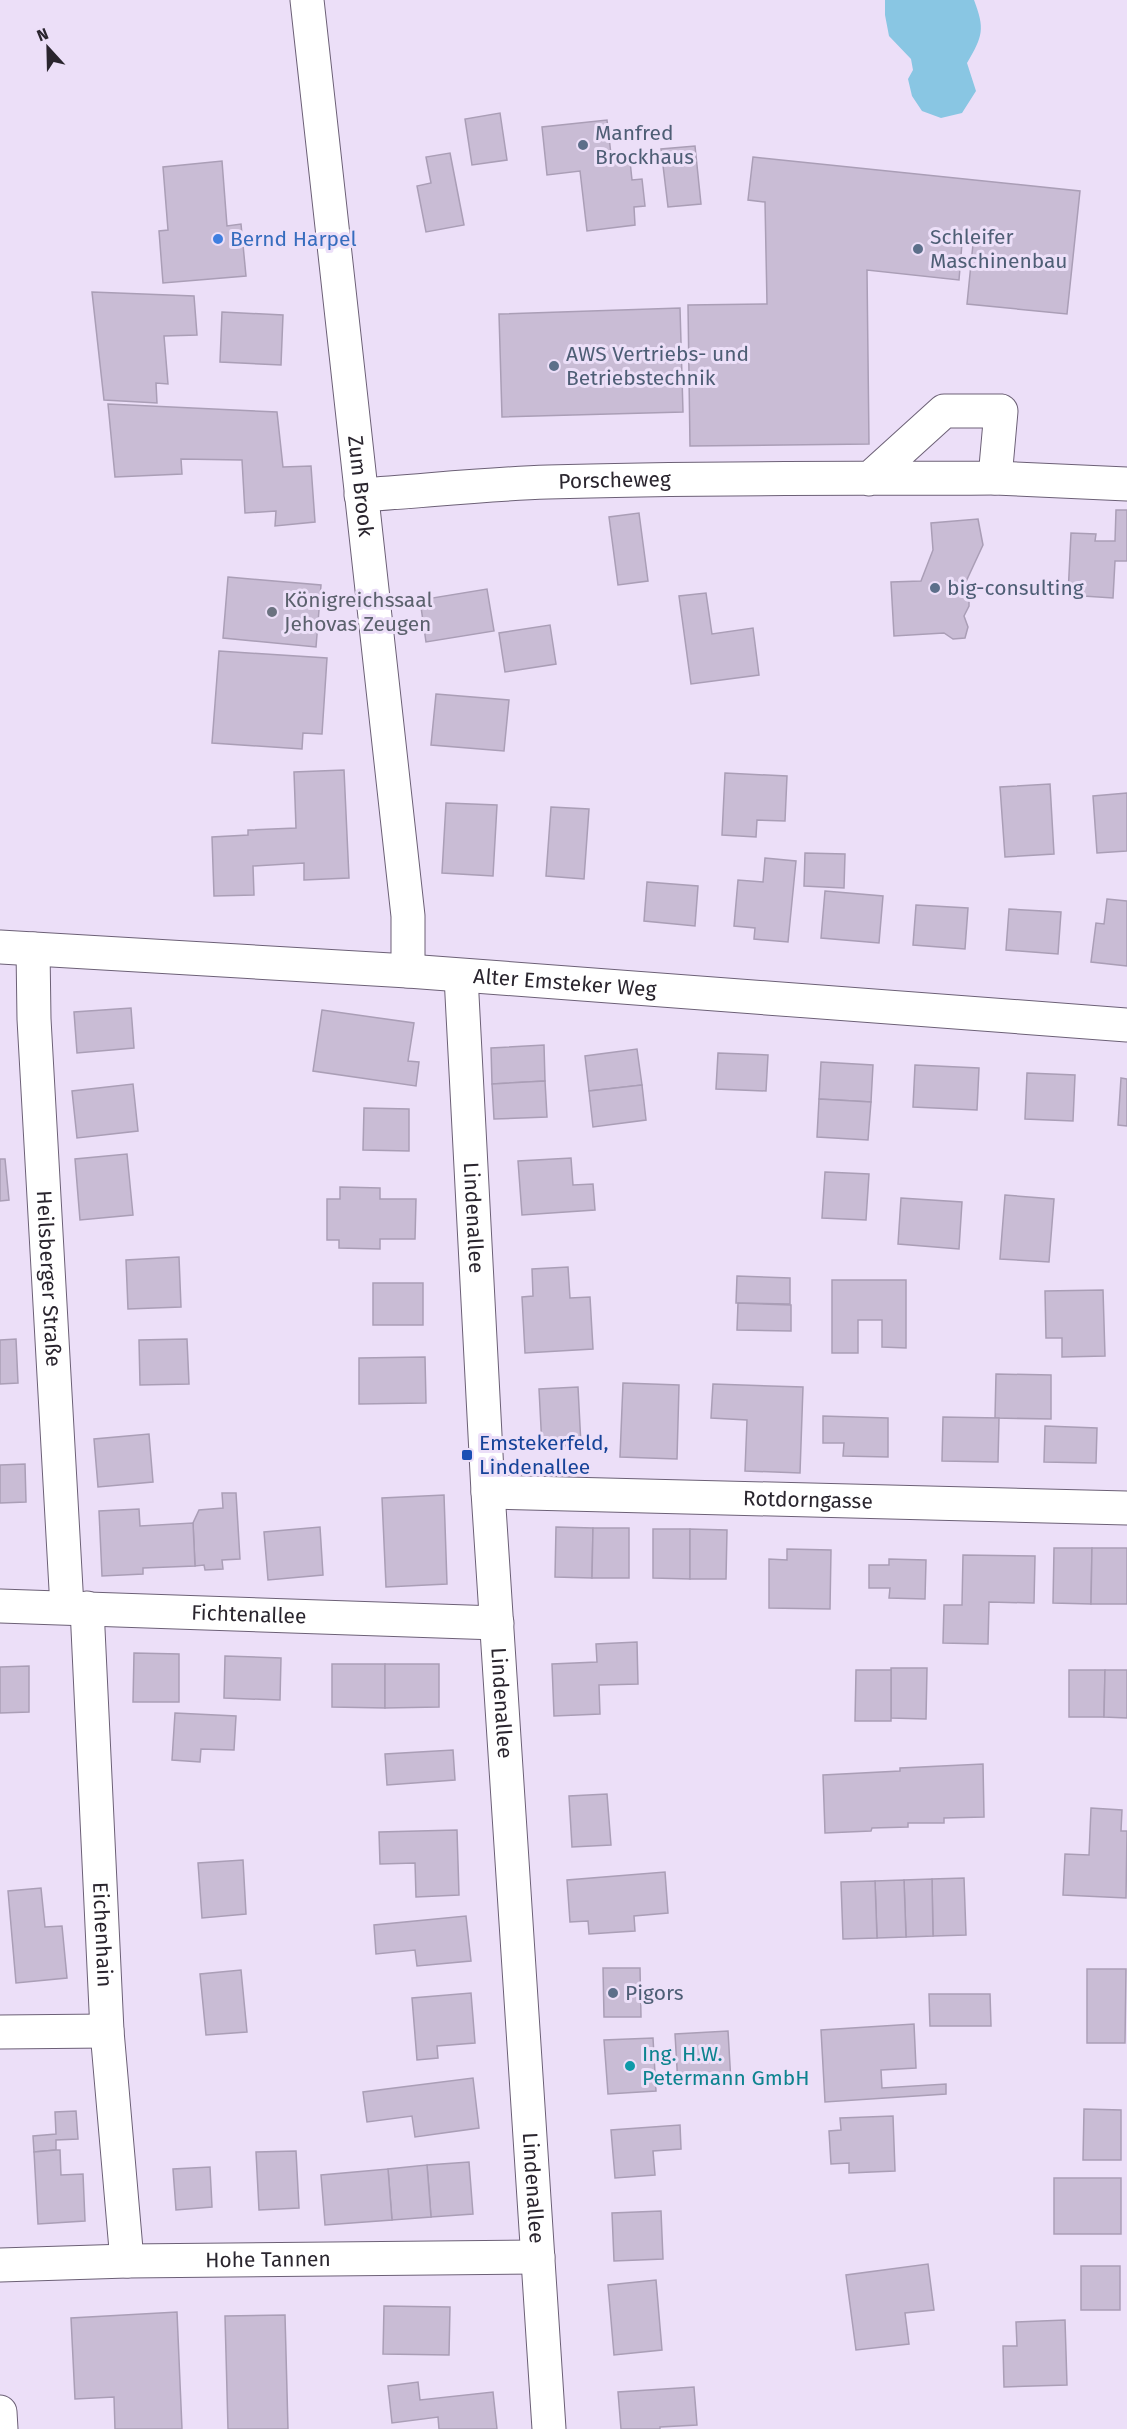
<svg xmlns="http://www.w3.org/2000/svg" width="1127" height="2429" font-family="'Fira Sans',sans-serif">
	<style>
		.water { fill: #89c6e3 }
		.building { fill: #c9bcd5; stroke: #aa9eb6; stroke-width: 1.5 }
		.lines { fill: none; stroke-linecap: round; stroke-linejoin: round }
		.minor-casing { stroke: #6c6076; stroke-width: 35 }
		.minor { stroke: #fff; stroke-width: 33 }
		.service-dot { fill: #5c6f8a; stroke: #ecdff8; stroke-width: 2 }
		.shop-dot { fill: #3f7fe0; stroke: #ecdff8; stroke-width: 2 }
		.worship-dot { fill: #6b7280; stroke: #ecdff8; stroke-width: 2 }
		.transit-dot { fill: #1a4fb4; stroke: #ecdff8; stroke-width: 2 }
		.culture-dot { fill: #0f9aa8; stroke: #ecdff8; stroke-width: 2 }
		.labels { text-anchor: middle; stroke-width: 6; stroke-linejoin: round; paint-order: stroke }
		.service-label { font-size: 21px; fill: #4e5e75; stroke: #ecdff8; text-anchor: start }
		.shop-label { font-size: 21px; fill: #366cbe; stroke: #ecdff8; text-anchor: start }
		.street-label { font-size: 21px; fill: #2a252e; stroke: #ecdff8 }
		.worship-label { font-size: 21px; fill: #5b616d; stroke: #ecdff8; text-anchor: start }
		.transit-label { font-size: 21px; fill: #164399; stroke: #ecdff8; text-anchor: start }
		.culture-label { font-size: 21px; fill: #0d838f; stroke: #ecdff8; text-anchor: start }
	</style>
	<rect width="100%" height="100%" fill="#ecdff8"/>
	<path class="water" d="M885 0H974C985 29 983 36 967 63L976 91 962 113 941 118 922 111 912 96 908 79 913 70 911 59 889 36 885 15Z"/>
	<g class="building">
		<path d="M500 113 507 160 472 165 465 119Z"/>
		<path d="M607 120 612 163 630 161 632 180 642 179 645 206 634 207 635 225 587 231 580 171 547 175 542 127Z"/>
		<path d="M695 146 701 204 668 207 661 149Z"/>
		<path d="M450 153 464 225 426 232 417 186 431 183 426 157Z"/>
		<path d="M753 157 1080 191 1067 314 967 304 973 244 962 243 959 280 867 270 869 444 690 446 688 305 767 304 765 202 748 200Z"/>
		<path d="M222 161 227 226 241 224 246 276 163 283 159 231 168 230 163 167Z"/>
		<path d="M92 292 194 296 197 335 164 336 168 384 156 383 157 403 104 400Z"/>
		<path d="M680 308 683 412 502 417 499 314Z"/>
		<path d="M222 312 283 315 281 365 220 362Z"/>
		<path d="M108 404 277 412 283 467 311 466 315 522 275 526 276 511 245 513 242 460 181 459 182 474 115 477Z"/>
		<path d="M1116 510H1127V561H1115L1113 598 1068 595 1071 533 1096 534 1095 541H1115Z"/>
		<path d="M639 513 648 581 618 585 609 517Z"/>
		<path d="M978 519 983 545 964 586 969 596V606L964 616 968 627 965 638 953 639 944 633 894 636 891 582 921 581 933 550 931 523Z"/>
		<path d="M228 577 321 585 316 647 223 638Z"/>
		<path d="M487 589 494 631 426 642 420 600Z"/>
		<path d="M706 593 712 634 753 628 759 675 691 684 679 596Z"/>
		<path d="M550 625 556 664 505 672 499 633Z"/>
		<path d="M219 651 327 658 322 734 303 733 302 749 212 743Z"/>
		<path d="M436 694 509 700 504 751 431 745Z"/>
		<path d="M344 770 349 878 304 880V863L253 866 254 895 214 896 212 837 248 835V830L296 828 294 772Z"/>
		<path d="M725 773 787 776 785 821 757 820 756 837 722 835Z"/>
		<path d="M1050 784 1054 854 1005 857 1000 787Z"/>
		<path d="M1127 793V851L1097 853 1093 796Z"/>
		<path d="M446 803 497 805 493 876 442 873Z"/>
		<path d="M551 807 589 809 584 879 546 876Z"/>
		<path d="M805 853 845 854 844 888 804 886Z"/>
		<path d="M765 858 796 861 788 942 754 939 755 928 734 926 738 880 763 882Z"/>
		<path d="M647 882 698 886 695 926 644 921Z"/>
		<path d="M825 891 883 896 879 943 821 938Z"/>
		<path d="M1107 899 1127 901V966L1091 962 1096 923 1104 924Z"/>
		<path d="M916 905 968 908 965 949 913 945Z"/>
		<path d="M1009 909 1061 912 1058 954 1006 950Z"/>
		<path d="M131 1008 134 1048 77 1053 74 1012Z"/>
		<path d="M322 1010 414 1023 408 1061 419 1062 416 1086 313 1071Z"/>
		<path d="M544 1045 545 1081 492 1084 491 1048Z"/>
		<path d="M637 1049 642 1085 589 1091 585 1056Z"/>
		<path d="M718 1053 768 1055 766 1091 716 1089Z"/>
		<path d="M821 1062 873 1065 871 1102 819 1099Z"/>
		<path d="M915 1065 979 1068 977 1110 913 1107Z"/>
		<path d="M1027 1073 1075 1075 1073 1121 1025 1119Z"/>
		<path d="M1121 1078 1127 1079V1126L1118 1125Z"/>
		<path d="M545 1081 547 1117 494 1119 492 1084Z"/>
		<path d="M133 1084 138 1131 77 1138 72 1091Z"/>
		<path d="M642 1085 646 1120 593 1127 589 1091Z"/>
		<path d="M819 1099 871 1102 868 1140 817 1137Z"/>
		<path d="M364 1108 409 1109V1151L363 1150Z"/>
		<path d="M127 1154 133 1215 80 1220 75 1159Z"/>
		<path d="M571 1158 573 1185 593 1184 595 1210 522 1215 518 1161Z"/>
		<path d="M0 1159H5L9 1200 0 1201Z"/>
		<path d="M825 1172 869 1174 866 1220 822 1218Z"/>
		<path d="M340 1187 380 1188V1199H416L415 1239H380V1249L339 1248V1240H327V1199H340Z"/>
		<path d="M1005 1195 1054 1199 1049 1262 1000 1259Z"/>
		<path d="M901 1198 962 1202 959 1249 898 1244Z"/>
		<path d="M179 1257 181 1307 128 1309 126 1260Z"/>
		<path d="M568 1267 570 1298 590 1297 593 1349 525 1353 522 1297 533 1296 532 1269Z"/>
		<path d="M737 1276 790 1278V1304L736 1303Z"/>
		<path d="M832 1280H906V1348L882 1347V1320H858V1353H832Z"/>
		<rect x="373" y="1283" width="50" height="42"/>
		<path d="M1103 1290 1105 1356 1062 1357V1338H1046L1045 1291Z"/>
		<path d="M738 1303 791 1305V1331L737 1330Z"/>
		<path d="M16 1339 18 1383 0 1384V1340Z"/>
		<path d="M187 1339 189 1384 140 1385 139 1340Z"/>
		<path d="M425 1357 426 1403 359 1404V1358Z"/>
		<path d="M996 1374 1051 1375V1419L995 1418Z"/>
		<path d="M623 1383 679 1385 677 1459 620 1457Z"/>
		<path d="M713 1384 803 1387 800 1473 745 1471 747 1420 711 1418Z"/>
		<path d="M578 1387 581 1445 542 1447 539 1389Z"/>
		<path d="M823 1416 888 1418V1457L843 1456 844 1443H823Z"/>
		<path d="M943 1417 999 1418 998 1462 942 1461Z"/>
		<path d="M1045 1426 1097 1428 1096 1463 1044 1462Z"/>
		<path d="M149 1434 153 1482 98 1487 94 1439Z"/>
		<path d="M25 1464 26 1502 0 1503V1465Z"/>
		<path d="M222 1493H236L240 1559 222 1560 223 1569 205 1570 204 1565 195 1566 193 1523 199 1510 223 1508Z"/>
		<path d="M444 1495 447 1584 386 1587 382 1498Z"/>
		<path d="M139 1509 140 1526 193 1523 195 1566 143 1568V1574L102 1576 99 1511Z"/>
		<path d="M320 1527 323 1575 268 1580 264 1532Z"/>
		<path d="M556 1527 593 1528 592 1578 555 1577Z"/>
		<path d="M593 1528H629V1578H592Z"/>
		<path d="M653 1529H690V1579L653 1578Z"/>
		<path d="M690 1529 727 1530 726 1579H690Z"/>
		<path d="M1054 1548H1092L1091 1604 1053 1603Z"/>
		<path d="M1092 1548H1127V1604H1091Z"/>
		<path d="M787 1549 831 1550 830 1609 769 1608V1559L787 1560Z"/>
		<path d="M963 1555 1035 1556 1034 1603 989 1602 988 1644 943 1643 944 1605H962Z"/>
		<path d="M889 1559 926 1560 925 1599 889 1598 890 1588H869V1565H889Z"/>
		<path d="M637 1642 638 1684 599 1685 600 1714 554 1716 552 1664 597 1662 596 1644Z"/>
		<path d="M134 1653 179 1654V1702H133Z"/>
		<path d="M225 1656 281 1658 280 1700 224 1698Z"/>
		<path d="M332 1664H385V1708L332 1707Z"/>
		<path d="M385 1664H439V1707L385 1708Z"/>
		<path d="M29 1666V1712L0 1713V1667Z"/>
		<path d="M891 1668H927L926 1719 891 1718Z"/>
		<path d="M856 1670H891V1721H855Z"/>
		<path d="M1069 1670H1105L1104 1717H1069Z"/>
		<path d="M1105 1670H1127V1718L1104 1717Z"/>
		<path d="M175 1713 236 1716 234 1750 201 1749 200 1762 172 1760Z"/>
		<path d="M453 1750 455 1780 387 1785 385 1754Z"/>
		<path d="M983 1764 984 1817 944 1818V1823H908V1827L872 1828 871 1831 825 1833 823 1775 900 1771V1768Z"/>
		<path d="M607 1794 611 1845 572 1847 569 1796Z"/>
		<path d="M1091 1808 1122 1810 1121 1831H1127L1126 1898 1063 1895 1065 1854 1089 1855Z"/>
		<path d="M457 1830 459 1895 416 1897 415 1863 380 1864 379 1832Z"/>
		<path d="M243 1860 246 1914 202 1918 198 1863Z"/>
		<path d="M665 1872 668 1913 634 1916 635 1931 589 1934 588 1921 570 1922 567 1880Z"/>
		<path d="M964 1878 966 1935 933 1936 932 1879Z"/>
		<path d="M932 1879 933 1936 906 1937 904 1880Z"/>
		<path d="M904 1880 906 1937 877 1938 875 1881Z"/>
		<path d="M875 1881 877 1938 843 1939 841 1882Z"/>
		<path d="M41 1888 45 1927 62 1926 67 1978 16 1983 8 1891Z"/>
		<path d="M466 1916 471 1961 417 1966 415 1950 376 1954 374 1925Z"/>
		<path d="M603 1968H640L641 2017H604Z"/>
		<path d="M1087 1969H1126L1125 2043H1087Z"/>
		<path d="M241 1970 247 2032 206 2035 200 1974Z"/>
		<path d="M471 1993 475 2043 437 2046 438 2058 417 2060 412 1998Z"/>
		<path d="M929 1994H990L991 2026H930Z"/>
		<path d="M914 2024 916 2068 881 2070 882 2088 946 2084V2094L825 2102 821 2030Z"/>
		<path d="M728 2031 731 2082 678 2085 675 2034Z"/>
		<path d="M653 2038 656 2091 608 2094 604 2040Z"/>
		<path d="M473 2078 479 2128 415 2137 412 2116 367 2122 363 2092Z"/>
		<path d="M1084 2109 1121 2110V2160H1083Z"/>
		<path d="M76 2111 78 2139 56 2140V2150L34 2152 33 2136 56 2134 55 2112Z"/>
		<path d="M893 2116 895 2171 849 2173V2163L831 2164 829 2131 841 2130 840 2118Z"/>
		<path d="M680 2125 681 2149 653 2151 655 2175 615 2178 611 2130Z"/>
		<path d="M56 2150H60L61 2175 83 2174 85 2221 38 2224 34 2152Z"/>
		<path d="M296 2151 299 2208 259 2210 256 2152Z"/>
		<path d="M469 2162 473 2214 431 2217 427 2165Z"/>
		<path d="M427 2165 431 2217 392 2220 388 2169Z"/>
		<path d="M210 2167 212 2207 176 2210 173 2169Z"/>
		<path d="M388 2169 392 2220 325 2225 321 2175Z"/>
		<rect x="1054" y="2178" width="67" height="56"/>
		<path d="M661 2211 663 2259 614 2261 612 2213Z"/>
		<path d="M928 2264 934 2310 905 2313 909 2344 856 2350 846 2275Z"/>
		<rect x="1081" y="2266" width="39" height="44"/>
		<path d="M656 2280 662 2350 614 2355 608 2285Z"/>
		<path d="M384 2306 450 2307 449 2355 383 2354Z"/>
		<path d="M177 2312 182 2429H115L114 2397 75 2399 71 2318Z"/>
		<path d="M285 2315 288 2429H228L225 2316Z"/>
		<path d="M1065 2320 1067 2385 1004 2387 1003 2346H1017L1016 2322Z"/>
		<path d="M418 2382 420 2400 493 2392 497 2429H439L438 2417 392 2423 388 2386Z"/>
		<path d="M694 2387 697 2425 660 2427V2429H621L618 2392Z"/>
	</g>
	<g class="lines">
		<defs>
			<g id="minor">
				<path id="s1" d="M307 0 408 916V971"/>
				<path d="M995 478 1127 484"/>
				<path id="s2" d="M361 495C423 491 485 484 548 482 697 477 846 479 995 478L1001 411H944L869 479"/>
				<path id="s3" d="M0 947 408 971 1127 1025"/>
				<path id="s4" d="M33 949 34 1019 67 1607"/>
				<path id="s5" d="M461 976 488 1492 549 2429"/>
				<path id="s6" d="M488 1492 1127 1508"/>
				<path id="s7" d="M0 1606 497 1623"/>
				<path id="s8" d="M87 1608 107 2031 127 2261"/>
				<path d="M0 2032 107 2031"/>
				<path id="s9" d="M0 2265 127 2261 538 2257"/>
				<path d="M0 2412 1 2429"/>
			</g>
		</defs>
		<use href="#minor" class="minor-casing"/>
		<use href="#minor" class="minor"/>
	</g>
	<g class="service-dot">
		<circle cx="583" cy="145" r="6"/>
		<circle cx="918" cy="249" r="6"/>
		<circle cx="554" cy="366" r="6"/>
		<circle cx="935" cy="588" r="6"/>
		<circle cx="613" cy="1993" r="6"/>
	</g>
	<circle class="shop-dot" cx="218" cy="239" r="6"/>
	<circle class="worship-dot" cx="272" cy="612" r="6"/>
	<rect class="transit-dot" x="461" y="1449" width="12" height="12" rx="3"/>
	<circle class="culture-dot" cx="630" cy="2066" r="6"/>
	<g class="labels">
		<g class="service-label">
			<text x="595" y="140">Manfred<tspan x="595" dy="24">Brockhaus</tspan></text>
			<text x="930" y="244">Schleifer<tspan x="930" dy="24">Maschinenbau</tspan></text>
			<text x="566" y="361">AWS Vertriebs- und<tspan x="566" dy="24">Betriebstechnik</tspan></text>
			<text x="947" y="595">big-consulting</text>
			<text x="625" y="2000">Pigors</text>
		</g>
		<g class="shop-label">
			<text x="230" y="246">Bernd Harpel</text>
		</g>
		<g class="street-label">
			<text dy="7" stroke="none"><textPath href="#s2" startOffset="254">Porscheweg</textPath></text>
			<text dy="7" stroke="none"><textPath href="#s1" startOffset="489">Zum Brook</textPath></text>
			<text dy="7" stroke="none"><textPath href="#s3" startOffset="566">Alter Emsteker Weg</textPath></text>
			<text dy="7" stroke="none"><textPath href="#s5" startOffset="242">Lindenallee</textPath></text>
			<text dy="7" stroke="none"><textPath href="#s4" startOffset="330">Heilsberger Straße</textPath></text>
			<text dy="7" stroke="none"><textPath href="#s6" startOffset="320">Rotdorngasse</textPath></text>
			<text dy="7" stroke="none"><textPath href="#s7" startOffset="249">Fichtenallee</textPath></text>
			<text dy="7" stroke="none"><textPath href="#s5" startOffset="728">Lindenallee</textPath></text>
			<text dy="7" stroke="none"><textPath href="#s8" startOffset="327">Eichenhain</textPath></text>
			<text dy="7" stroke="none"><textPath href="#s5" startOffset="1214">Lindenallee</textPath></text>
			<text dy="7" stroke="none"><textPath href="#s9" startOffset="268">Hohe Tannen</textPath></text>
		</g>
		<g class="worship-label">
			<text x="284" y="607">Königreichssaal<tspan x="284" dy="24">Jehovas Zeugen</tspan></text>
		</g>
		<g class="transit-label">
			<text x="479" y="1450">Emstekerfeld,<tspan x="479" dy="24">Lindenallee</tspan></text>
		</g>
		<g class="culture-label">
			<text x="642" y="2061">Ing. H.W.<tspan x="642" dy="24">Petermann GmbH</tspan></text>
		</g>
	</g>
	<g transform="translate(48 48) rotate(338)" stroke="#ecdff8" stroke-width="4.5" paint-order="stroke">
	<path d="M0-4.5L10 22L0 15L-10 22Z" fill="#2a252e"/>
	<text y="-9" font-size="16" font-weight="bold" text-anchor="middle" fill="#2a252e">N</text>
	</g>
</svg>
